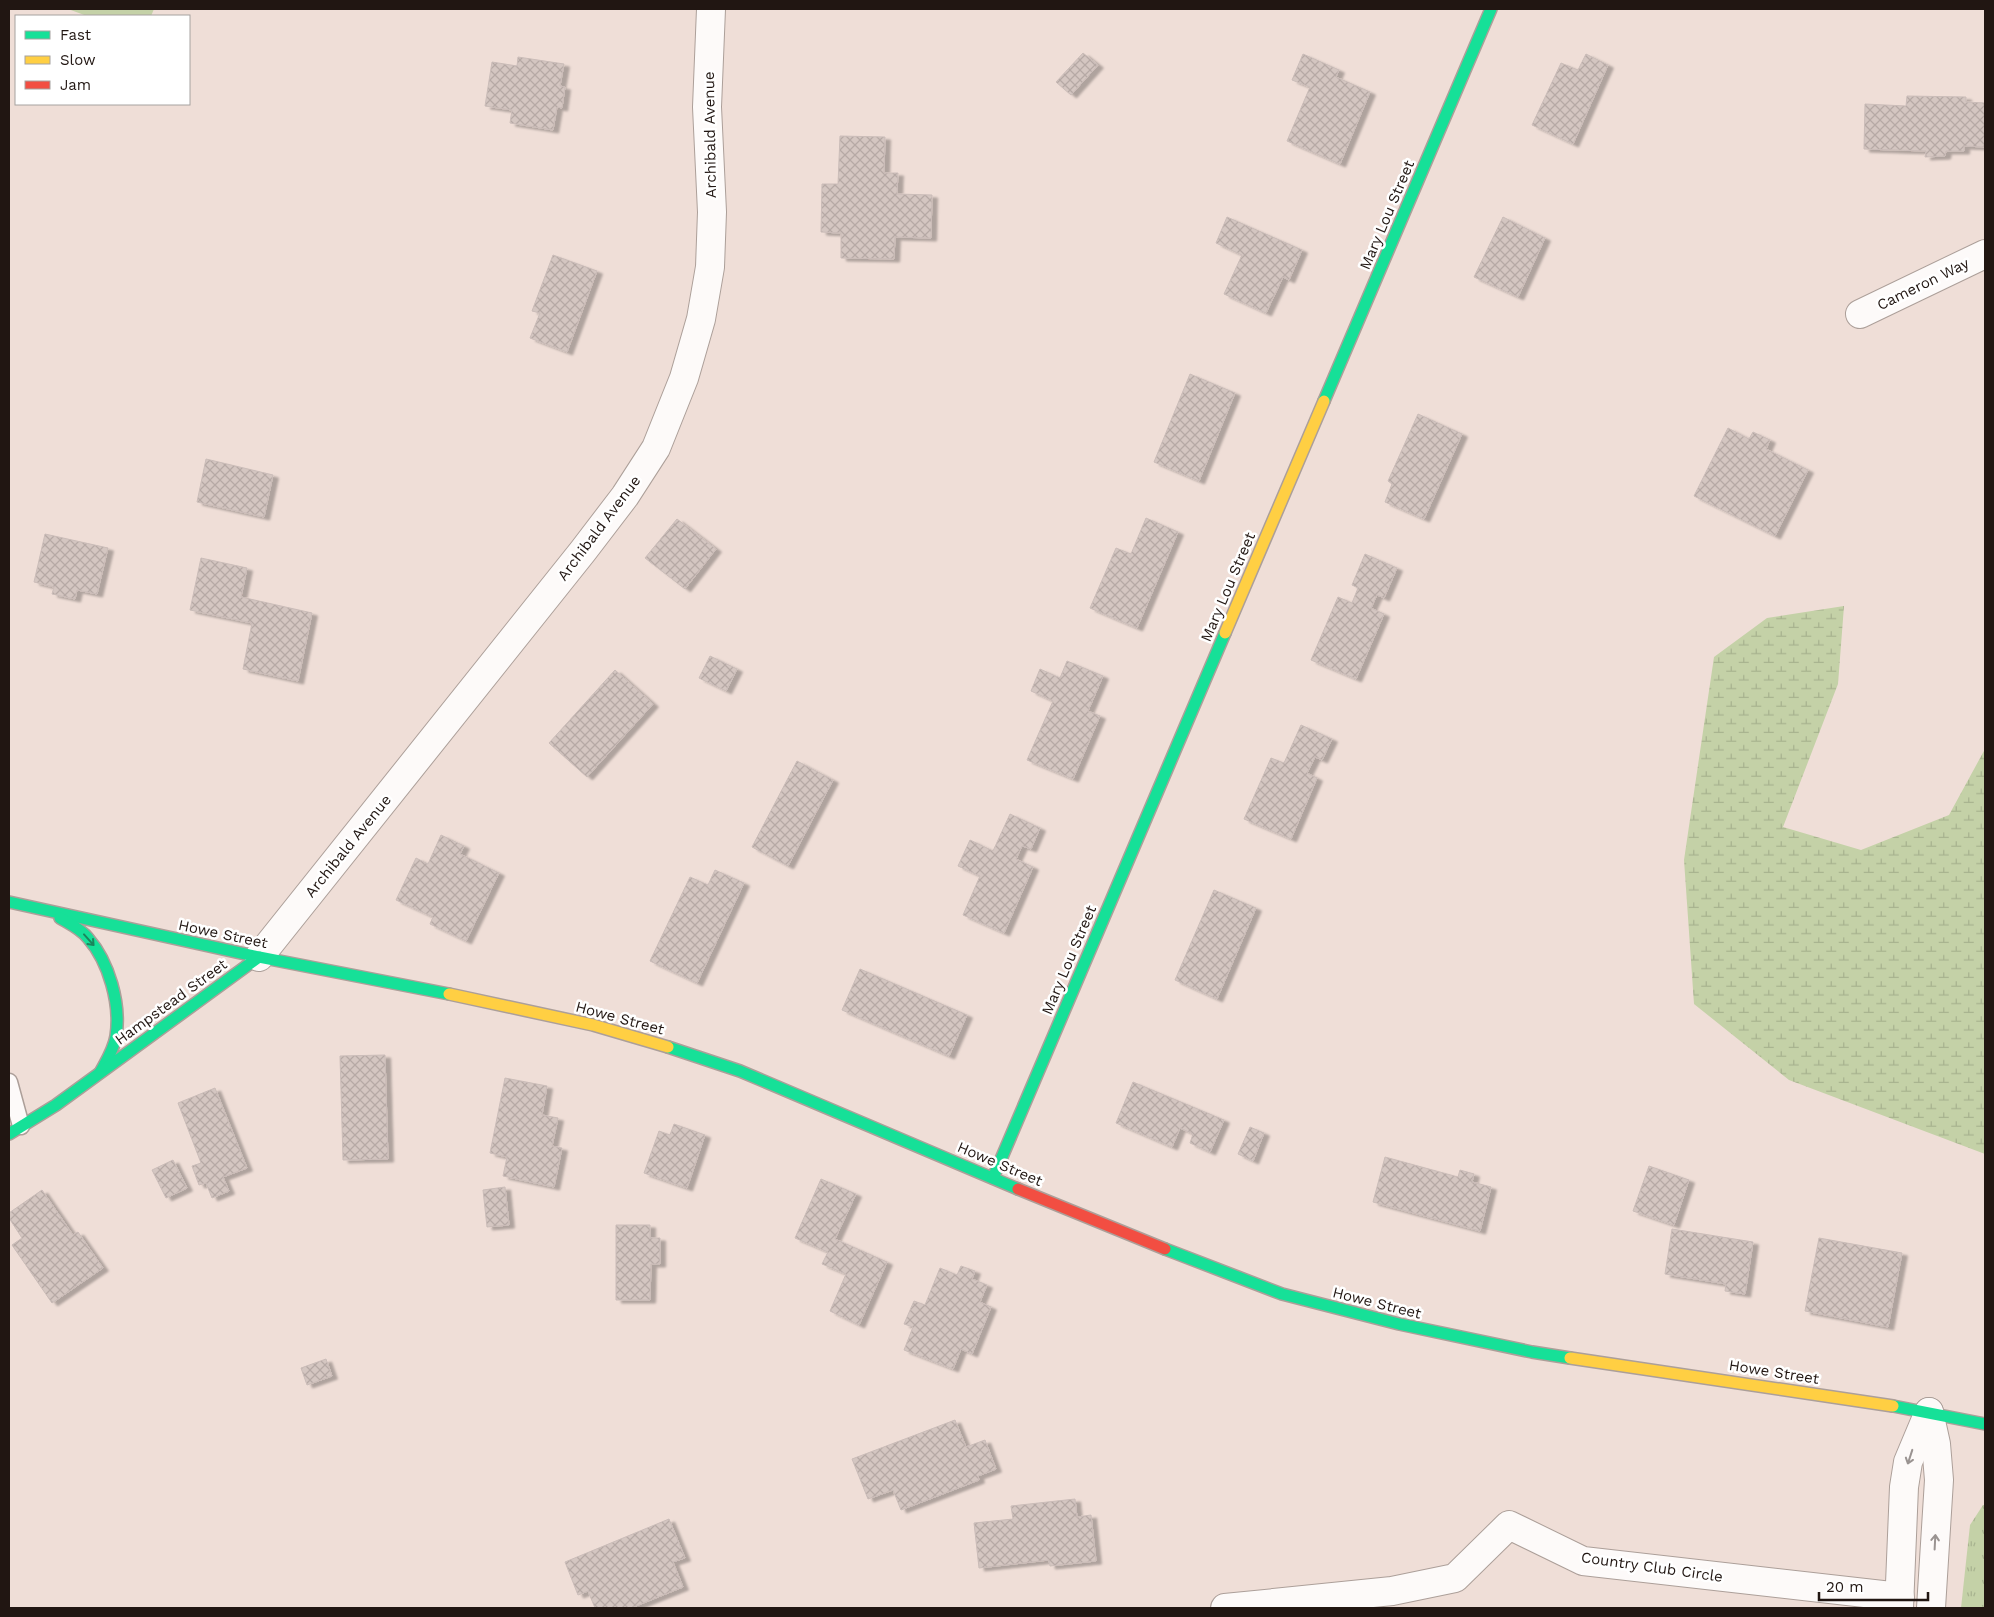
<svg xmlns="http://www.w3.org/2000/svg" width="1994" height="1617" font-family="'Work Sans',sans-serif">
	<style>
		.grass { fill: url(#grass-tufts) }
		.wetland { fill: url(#wetland-marsh) }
		.building { fill: url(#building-cross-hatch); stroke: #cabcb8; filter: url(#shadow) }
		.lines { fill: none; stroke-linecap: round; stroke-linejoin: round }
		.lane-casing { stroke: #ac9f99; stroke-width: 19 }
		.street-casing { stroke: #ac9f99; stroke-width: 30 }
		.fast-casing { stroke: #ac9f99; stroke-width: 14 }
		.slow-casing { stroke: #ac9f99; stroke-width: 14 }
		.jam-casing { stroke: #ac9f99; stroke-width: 14 }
		.lane { stroke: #fdfaf9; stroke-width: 16 }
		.street { stroke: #fdfaf9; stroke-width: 28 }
		.fast { stroke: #16e098; stroke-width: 11 }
		.slow { stroke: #ffcf43; stroke-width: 11 }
		.jam { stroke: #f24e42; stroke-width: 11 }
		.oneway { stroke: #1b855c }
		.oneway2 { stroke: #9a9391 }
		.labels { text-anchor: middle; stroke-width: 5; stroke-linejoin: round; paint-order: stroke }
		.street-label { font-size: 15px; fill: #211612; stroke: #fff }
	</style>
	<defs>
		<pattern id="grass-tufts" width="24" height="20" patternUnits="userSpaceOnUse" patternTransform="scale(1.25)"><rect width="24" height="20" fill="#c4d1a7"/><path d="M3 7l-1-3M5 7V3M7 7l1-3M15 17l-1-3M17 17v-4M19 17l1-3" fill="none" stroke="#a8b38f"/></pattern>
		<pattern id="wetland-marsh" width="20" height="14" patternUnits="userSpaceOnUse" patternTransform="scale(1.25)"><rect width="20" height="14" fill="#c4d1a7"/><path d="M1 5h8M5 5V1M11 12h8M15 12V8" fill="none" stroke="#a8b38f"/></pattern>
		<pattern id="building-cross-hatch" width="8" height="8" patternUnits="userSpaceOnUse" patternTransform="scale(1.25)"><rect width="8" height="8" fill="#d4c6c1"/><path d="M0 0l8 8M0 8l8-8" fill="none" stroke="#b6a9a5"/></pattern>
		<filter id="shadow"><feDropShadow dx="5.5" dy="3" stdDeviation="1" flood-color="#0004"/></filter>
	</defs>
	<rect width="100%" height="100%" fill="#efded7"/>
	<g class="grass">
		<path d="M68 9H154L151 16H87Z"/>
		<path d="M1983 1505H1985V1608H1961L1970 1525Z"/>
	</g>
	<path class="wetland" d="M1844 606 1838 684 1783 827 1861 850 1949 815 1985 749V1154L1789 1080 1694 1004 1684 860 1714 657 1767 618Z"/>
	<g class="building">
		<path d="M1083 53 1098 65 1071 95 1056 82Z"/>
		<path d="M1303 54 1339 70 1336 77 1370 92 1340 164 1287 141 1310 87 1292 80Z"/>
		<path d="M1586 54 1608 65 1573 144 1532 125 1561 63 1578 70Z"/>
		<path d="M518 57 564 64 560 86 565 87 562 108 557 107 553 130 510 123 512 110 485 106 492 62 517 66Z"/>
		<path d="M1907 96 1966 97V102L1985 103V147L1964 146V151H1946L1945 156 1925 157 1926 151 1864 149 1865 104 1906 106Z"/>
		<path d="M840 136 885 137 884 173H898L897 194 932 195 931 238 895 237 894 259 841 258V233L821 232 822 184H838Z"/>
		<path d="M1227 217 1302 250 1289 280 1283 277 1266 313 1224 294 1242 255 1216 243Z"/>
		<path d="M1503 217 1545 238 1518 297 1474 277Z"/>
		<path d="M553 255 597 271 567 352 530 338 540 313 532 311Z"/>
		<path d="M1190 374 1235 393 1199 481 1154 462Z"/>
		<path d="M1418 414 1462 434 1424 519 1385 502 1392 484 1388 481Z"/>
		<path d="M1728 428 1749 439 1753 432 1770 440 1766 449 1808 470 1775 536 1694 496Z"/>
		<path d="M206 459 273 475 264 517 197 502Z"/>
		<path d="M1146 518 1178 532 1137 628 1090 608 1116 548 1131 554Z"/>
		<path d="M677 519 716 549 685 589 645 558Z"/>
		<path d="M45 534 108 548 97 594 77 590 75 599 52 594 54 587 34 582Z"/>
		<path d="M1365 554 1397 568 1384 598 1377 595 1371 608 1384 614 1356 679 1311 660 1338 597 1352 603 1358 588 1352 585Z"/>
		<path d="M201 558 247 568 241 597 312 613 298 681 243 669 252 623 190 610Z"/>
		<path d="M710 656 737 669 726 691 699 678Z"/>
		<path d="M1067 661 1103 676 1088 711 1100 716 1073 779 1027 760 1053 701 1031 691 1040 669 1060 678Z"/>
		<path d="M615 670 653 704 587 777 549 743Z"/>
		<path d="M1301 725 1332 739 1322 760 1315 757 1307 773 1317 778 1291 839 1244 819 1271 758 1284 763Z"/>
		<path d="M797 761 833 780 788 866 752 847Z"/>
		<path d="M1010 814 1040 828 1031 849 1022 846 1016 859 1033 867 1004 933 963 915 980 876 958 866 970 840 993 851Z"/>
		<path d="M441 835 464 846 460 854 499 873 466 941 430 924 433 917 396 900 416 858 428 864Z"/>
		<path d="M715 870 744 883 697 983 650 961 690 877 708 885Z"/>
		<path d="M1214 890 1256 908 1217 999 1175 980Z"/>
		<path d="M860 969 967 1015 949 1056 842 1010Z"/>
		<path d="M385 1055 388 1159 343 1160 340 1056Z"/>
		<path d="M505 1078 547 1086 542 1115 558 1118 552 1146 562 1148 554 1187 503 1176 507 1157 490 1153Z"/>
		<path d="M1133 1082 1224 1120 1210 1152 1190 1143 1193 1134 1180 1128 1172 1147 1116 1123Z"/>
		<path d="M215 1088 247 1168 223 1177 229 1191 212 1198 206 1183 199 1185 192 1166 201 1163 178 1103Z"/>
		<path d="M674 1124 705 1135 687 1188 644 1173 659 1131 670 1135Z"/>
		<path d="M1250 1127 1264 1133 1253 1161 1238 1154Z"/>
		<path d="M1385 1157 1458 1177 1460 1170 1474 1174 1472 1182 1491 1187 1480 1231 1373 1202Z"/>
		<path d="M173 1160 187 1188 166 1198 152 1170Z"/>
		<path d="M1649 1166 1689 1180 1674 1225 1633 1211Z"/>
		<path d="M821 1179 856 1194 835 1239 887 1262 859 1325 830 1311 846 1274 822 1264 828 1252 795 1238Z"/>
		<path d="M505 1187 509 1225 487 1227 483 1190Z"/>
		<path d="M42 1190 73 1235 78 1232 103 1268 52 1303 12 1245 22 1238 9 1218V1213Z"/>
		<path d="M616 1225H650V1238H660V1264H651L650 1300H616Z"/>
		<path d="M1672 1229 1753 1242 1745 1294 1725 1291 1726 1284 1665 1274Z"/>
		<path d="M1819 1238 1902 1253 1888 1327 1805 1311Z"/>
		<path d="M961 1266 975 1271 972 1279 987 1285 980 1302 991 1307 972 1354 961 1349 953 1369 904 1350 913 1327 904 1324 914 1301 925 1305 940 1268 957 1275Z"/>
		<path d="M326 1359 332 1376 307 1385 301 1368Z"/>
		<path d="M955 1420 966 1447 985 1440 996 1469 978 1476 979 1480 901 1510 893 1490 868 1499 852 1459Z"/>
		<path d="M1075 1499 1077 1517 1091 1515 1096 1561 1050 1566 1049 1560 979 1568 974 1523 1013 1519 1011 1506Z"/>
		<path d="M669 1519 685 1558 673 1562 683 1587 631 1608H595L588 1591 578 1595 565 1562Z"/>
	</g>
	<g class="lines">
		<defs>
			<path id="lane" d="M9 1082 21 1126"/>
			<g id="street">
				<path d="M1860 314 1985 254"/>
				<path d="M259 957 583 551 625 496 656 448 684 378 701 319 710 267 712 212 707 107 711 9"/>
				<path d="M1929 1412 1936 1444 1939 1480 1931 1608"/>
				<path d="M1225 1608 1392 1591 1455 1578 1509 1525 1583 1561 1900 1597"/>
				<path d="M1899 1608 1904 1487 1908 1462 1929 1412"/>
			</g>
			<g id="fast">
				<path d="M1324 401 1491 9"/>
				<path d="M9 902 259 957 449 994"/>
				<path d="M60 918C70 924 81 929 88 938 109 962 121 1004 116 1036 114 1049 107 1060 101 1071"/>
				<path d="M668 1047 740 1071 1018 1189"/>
				<path d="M9 1134 56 1105 259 957"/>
				<path d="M993 1178 1225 633"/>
				<path d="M1165 1249 1282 1294 1399 1324 1532 1352 1570 1358"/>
				<path d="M1893 1406 1985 1424"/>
			</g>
			<g id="slow">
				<path d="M1225 633 1324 401"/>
				<path d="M449 994 593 1025 668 1047"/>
				<path d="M1570 1358 1893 1406"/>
			</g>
			<path id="jam" d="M1018 1189 1165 1249"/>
		</defs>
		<use href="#lane" class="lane-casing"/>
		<use href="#street" class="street-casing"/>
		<use href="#fast" class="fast-casing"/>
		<use href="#slow" class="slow-casing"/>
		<use href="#jam" class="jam-casing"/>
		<use href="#lane" class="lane"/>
		<use href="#street" class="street"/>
		<use href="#fast" class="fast"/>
		<use href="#slow" class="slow"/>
		<use href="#jam" class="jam"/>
	</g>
	<defs><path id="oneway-shaft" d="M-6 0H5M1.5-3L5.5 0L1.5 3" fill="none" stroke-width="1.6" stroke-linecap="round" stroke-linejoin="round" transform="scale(1.25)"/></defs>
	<use class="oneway" href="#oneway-shaft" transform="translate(89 940) rotate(48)"/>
	<g class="oneway2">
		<use href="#oneway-shaft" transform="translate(1910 1457) rotate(108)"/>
		<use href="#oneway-shaft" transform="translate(1935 1542) rotate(-87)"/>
	</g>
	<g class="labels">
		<g class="street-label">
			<text transform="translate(710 135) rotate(-91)" y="5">Archibald Avenue</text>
			<text transform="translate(1387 215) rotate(-67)" y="5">Mary Lou Street</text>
			<text transform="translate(1923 284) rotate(-26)" y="5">Cameron Way</text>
			<text transform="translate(599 528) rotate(-53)" y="5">Archibald Avenue</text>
			<text transform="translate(1228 587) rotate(-67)" y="5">Mary Lou Street</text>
			<text transform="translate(348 846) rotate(-51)" y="5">Archibald Avenue</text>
			<text transform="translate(223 934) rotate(12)" y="5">Howe Street</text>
			<text transform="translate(1069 960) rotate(-67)" y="5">Mary Lou Street</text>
			<text transform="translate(171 1002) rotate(-36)" y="5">Hampstead Street</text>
			<text transform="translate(620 1018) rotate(15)" y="5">Howe Street</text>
			<text transform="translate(1000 1164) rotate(23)" y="5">Howe Street</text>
			<text transform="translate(1377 1303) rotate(14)" y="5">Howe Street</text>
			<text transform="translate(1774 1372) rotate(9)" y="5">Howe Street</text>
			<text transform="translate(1652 1567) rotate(8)" y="5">Country Club Circle</text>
		</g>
	</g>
	<rect width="1994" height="1617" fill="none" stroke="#211612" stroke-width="20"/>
	<rect x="15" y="15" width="175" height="90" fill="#ffffff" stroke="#a6a2a0"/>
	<rect x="25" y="31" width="25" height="8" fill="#16e098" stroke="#a6a2a0"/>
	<text x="60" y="40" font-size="15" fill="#211612">Fast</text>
	<rect x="25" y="56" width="25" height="8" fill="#ffcf43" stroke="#a6a2a0"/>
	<text x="60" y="65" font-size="15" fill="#211612">Slow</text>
	<rect x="25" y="81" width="25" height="8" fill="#f24e42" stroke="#a6a2a0"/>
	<text x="60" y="90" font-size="15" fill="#211612">Jam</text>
	<path d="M1819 1592v8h109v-8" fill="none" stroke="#211612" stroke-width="2.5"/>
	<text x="1826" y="1592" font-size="15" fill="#211612" stroke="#ffffff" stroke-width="4" paint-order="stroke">20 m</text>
</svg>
